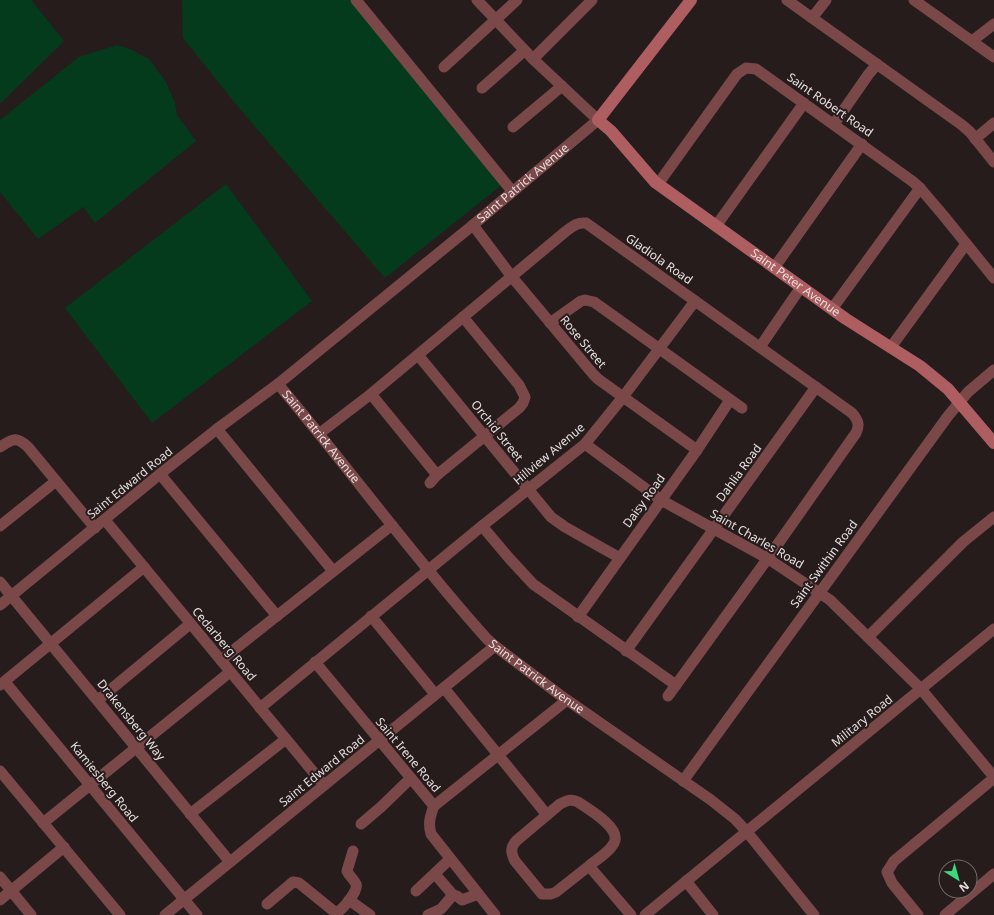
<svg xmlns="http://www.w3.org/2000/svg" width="994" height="915" font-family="'Noto Sans',sans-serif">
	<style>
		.park { fill: #033b1c }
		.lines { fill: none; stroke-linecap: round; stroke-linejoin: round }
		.street { stroke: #7b4849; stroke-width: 11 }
		.secondary { stroke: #ae5e60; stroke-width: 12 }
		.labels { text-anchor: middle; stroke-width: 4; stroke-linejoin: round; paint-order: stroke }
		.street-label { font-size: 12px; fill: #e6dede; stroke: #271c1c }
	</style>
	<rect width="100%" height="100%" fill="#271c1c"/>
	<g class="park">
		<path d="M0 0H31L64 41 0 104Z"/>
		<path d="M182 0H352L503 184 385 278 239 108 183 38Z"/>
		<path d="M117 45 132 50 149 59 166 82 175 103 177 115 196 141 95 223 83 207 38 239 0 192V120L79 57Z"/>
		<path d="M226 184 312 301 152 423 65 308Z"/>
	</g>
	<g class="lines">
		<g class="street">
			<path d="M356 0 512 191"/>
			<path d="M787 0 962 125 970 132 994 162"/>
			<path d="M914 0 994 57"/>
			<path d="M812 18 826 0"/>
			<path d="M972 41 994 24"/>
			<path d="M533 59 592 0"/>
			<path d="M444 67 517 0"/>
			<path d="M482 88 524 51"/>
			<path d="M834 124 868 75 877 64"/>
			<path d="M513 127 562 86"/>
			<path d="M975 139 994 123"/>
			<path d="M658 184 737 74 746 68 756 69 912 181 920 188 943 215 994 278"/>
			<path d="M473 225 512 277 593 374 598 379 697 450"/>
			<path d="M716 226 804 103"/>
			<path d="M774 268 862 144"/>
			<path d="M832 309 920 188"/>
			<path d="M550 323 581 301 585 300 594 302 742 408"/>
			<path d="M760 347 801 287"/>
			<path d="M891 347 966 244"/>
			<path d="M418 355 551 517 565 527 620 558"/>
			<path id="s1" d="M278 384C349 468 414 558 487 639L495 646 560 695 711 800 735 819 747 832 814 915"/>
			<path d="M371 394 437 475"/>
			<path d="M217 429 333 571"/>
			<path d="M320 433 371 394 565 232C572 227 577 222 586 223L852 413C858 420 860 425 856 433L768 558 668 696"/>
			<path d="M585 444 661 500 767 558 830 600 921 689 994 777"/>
			<path d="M0 447C13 439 16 436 28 447L95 528"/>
			<path d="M160 474 277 616"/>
			<path d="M430 483 437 475 519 408 523 403 525 397 519 385 463 317"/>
			<path d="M105 520 324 785"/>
			<path d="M0 526 56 481"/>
			<path d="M482 526 509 558 533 584 676 685"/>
			<path d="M0 582 230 862"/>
			<path id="s2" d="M0 605 160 474 217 429 278 384 473 225 598 120 533 59 477 0"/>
			<path d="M371 616 435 694"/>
			<path d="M578 617 697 450 730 400"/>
			<path d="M869 636 963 542 994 517"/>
			<path d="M626 651 816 387"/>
			<path d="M221 660 392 525"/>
			<path d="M315 662 434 806"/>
			<path d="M5 682 197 915"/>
			<path d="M0 685 144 567"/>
			<path d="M444 688 547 815"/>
			<path d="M98 700 190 624"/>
			<path d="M260 708 482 526 585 444 623 397 695 301"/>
			<path d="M0 771 120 915"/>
			<path d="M683 781 948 416 968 392 994 370"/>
			<path d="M190 814 286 739"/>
			<path d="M43 823 230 672"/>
			<path d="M361 824 381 807 411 778"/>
			<path d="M589 866C597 859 609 853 614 843 622 828 588 809 578 802 571 799 567 800 560 804L516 841C510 848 511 853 515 861L542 894H551L556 892 589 866 631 915"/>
			<path d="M435 874 453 895 457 896 462 900 478 894"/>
			<path d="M0 877 31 915"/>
			<path d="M686 881 713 915"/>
			<path d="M416 891 450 859"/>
			<path d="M0 900 64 847"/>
			<path d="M349 900 370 915"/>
			<path d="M267 904 293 882 299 883 336 913C342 910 359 891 356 884 354 879 349 876 347 871L353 851"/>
			<path d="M165 915 495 646"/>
			<path d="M428 915 441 909 453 895"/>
			<path d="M495 915 431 834C428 824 430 816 434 806L567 700"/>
			<path d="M645 915 994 629"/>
			<path d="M918 915 892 883 887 872 894 861 994 778"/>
			<path d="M945 915 994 874"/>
		</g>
		<path class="secondary" id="s3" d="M691 0 598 120 611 131 655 182 846 319 920 366 948 389 994 443"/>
	</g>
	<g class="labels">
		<g class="street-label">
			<text transform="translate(830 105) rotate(35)" y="4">Saint Robert Road</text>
			<text dy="4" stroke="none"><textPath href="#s2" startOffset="672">Saint Patrick Avenue</textPath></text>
			<text transform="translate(659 259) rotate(35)" y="4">Gladiola Road</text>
			<text dy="4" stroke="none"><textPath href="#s3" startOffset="409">Saint Peter Avenue</textPath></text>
			<text transform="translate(583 342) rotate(50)" y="4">Rose Street</text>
			<text transform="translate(497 431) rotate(51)" y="4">Orchid Street</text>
			<text dy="4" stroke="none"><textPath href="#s1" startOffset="68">Saint Patrick Avenue</textPath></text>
			<text transform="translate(549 454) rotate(-40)" y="4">Hillview Avenue</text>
			<text transform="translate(739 473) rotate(-54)" y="4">Dahlia Road</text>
			<text transform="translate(130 483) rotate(-39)" y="4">Saint Edward Road</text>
			<text transform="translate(644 501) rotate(-54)" y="4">Daisy Road</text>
			<text transform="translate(757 539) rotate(30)" y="4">Saint Charles Road</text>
			<text transform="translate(824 564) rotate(-54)" y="4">Saint Swithin Road</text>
			<text transform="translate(224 644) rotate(50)" y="4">Cedarberg Road</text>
			<text dy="4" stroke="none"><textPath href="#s1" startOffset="392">Saint Patrick Avenue</textPath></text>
			<text transform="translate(131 720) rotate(51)" y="4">Drakensberg Way</text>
			<text transform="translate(862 721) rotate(-39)" y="4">Military Road</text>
			<text transform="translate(408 755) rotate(50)" y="4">Saint Irene Road</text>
			<text transform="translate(322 771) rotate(-39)" y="4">Saint Edward Road</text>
			<text transform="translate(104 782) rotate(51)" y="4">Kamiesberg Road</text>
		</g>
	</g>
	<g transform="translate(958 879) rotate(143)"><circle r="19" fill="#271c1c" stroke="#736a6a"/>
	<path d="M0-3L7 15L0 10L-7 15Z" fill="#3ed77d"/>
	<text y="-6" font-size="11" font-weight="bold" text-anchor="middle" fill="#e6dede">N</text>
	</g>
</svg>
